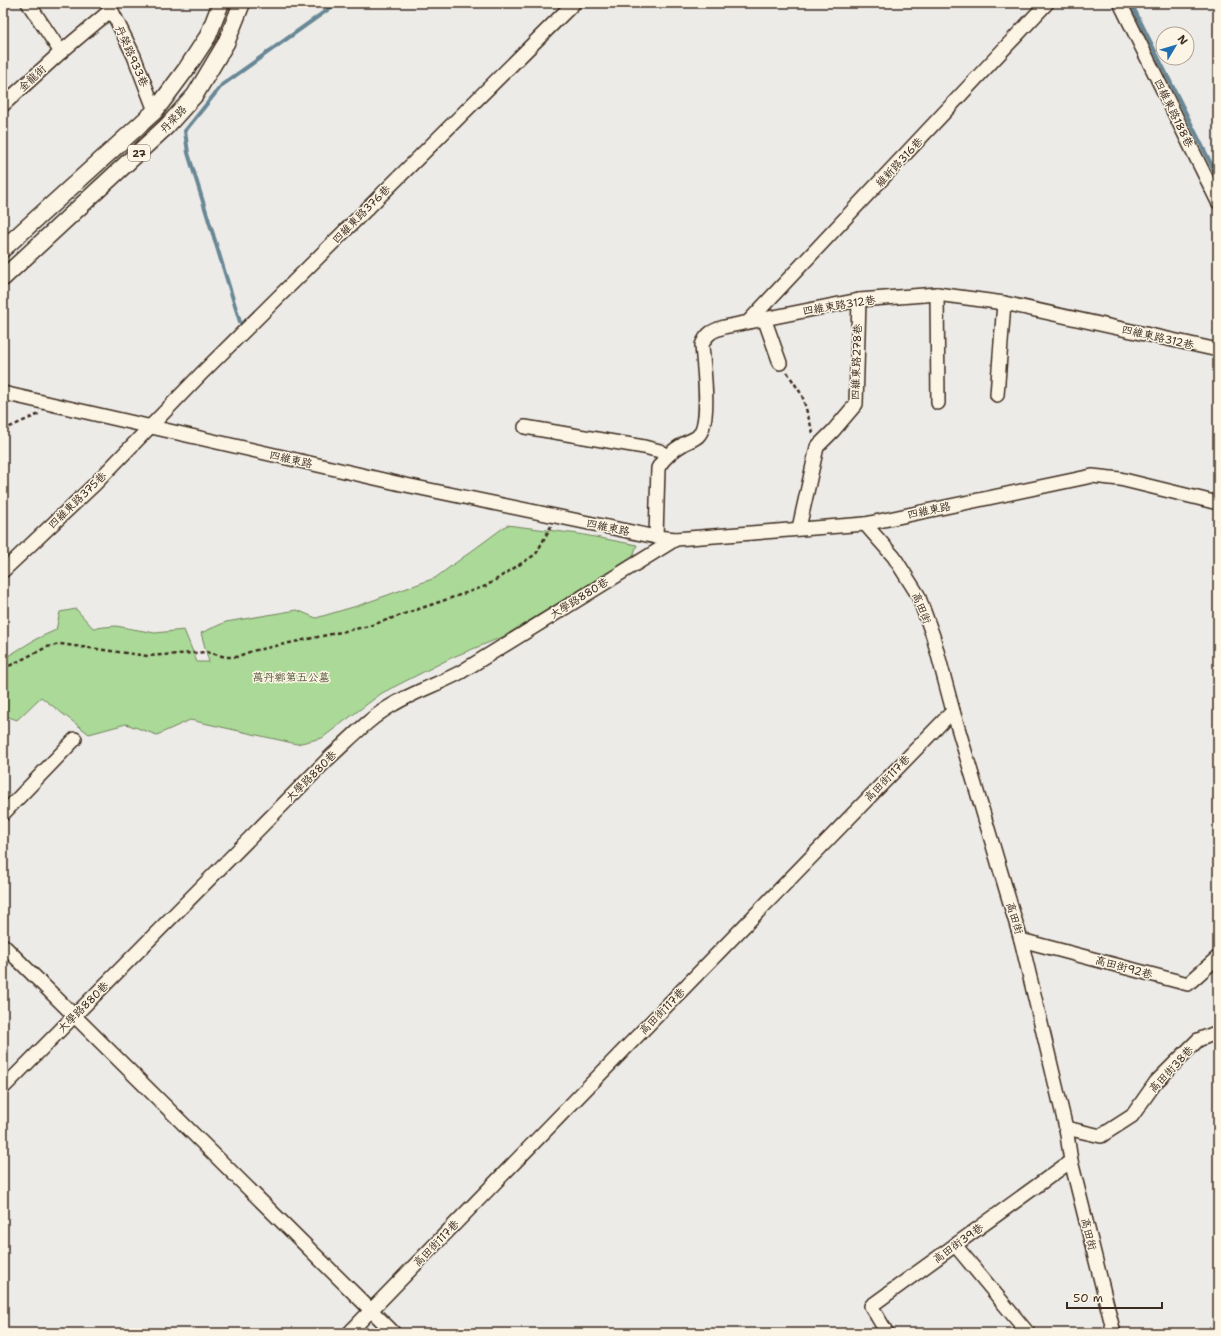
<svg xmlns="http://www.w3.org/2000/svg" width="1221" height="1336" font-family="'Shantell Sans','LXGW WenKai TC',sans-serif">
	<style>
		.green { fill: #aad998; stroke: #72825b }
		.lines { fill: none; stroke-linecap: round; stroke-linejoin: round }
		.stream { stroke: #678795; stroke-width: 4 }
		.minor-casing { stroke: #3b2a1e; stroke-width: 16 }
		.major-casing { stroke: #3b2a1e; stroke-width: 19 }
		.path { stroke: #3b2a1e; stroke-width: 2.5; stroke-dasharray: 4 3; stroke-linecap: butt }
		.minor { stroke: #fcf5e5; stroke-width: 13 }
		.major { stroke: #fcf5e5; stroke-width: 16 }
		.labels { text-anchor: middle; stroke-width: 3; stroke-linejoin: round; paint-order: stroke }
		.shield { fill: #fcf5e5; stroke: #75675a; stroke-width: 1 }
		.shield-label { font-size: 10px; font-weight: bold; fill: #3b2a1e }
		.street-label { font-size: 11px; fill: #3b2a1e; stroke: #fcf5e5 }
		.park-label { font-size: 11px; fill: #57563c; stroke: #fcf5e5 }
	</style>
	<rect width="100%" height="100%" fill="#edebe8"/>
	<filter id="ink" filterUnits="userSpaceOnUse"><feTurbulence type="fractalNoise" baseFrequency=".025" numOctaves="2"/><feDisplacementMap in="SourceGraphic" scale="8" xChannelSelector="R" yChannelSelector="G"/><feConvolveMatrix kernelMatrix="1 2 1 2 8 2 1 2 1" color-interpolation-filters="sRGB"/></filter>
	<g filter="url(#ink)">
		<path class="green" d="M507 525 579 534 637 545 632 559 527 627 453 657 382 693 322 738 297 744 190 720 157 735 126 724 89 734 41 697 17 720 3 715V659L36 639 56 630 60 612 76 609 93 628 116 626 155 633 184 630 197 662H209L201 633 226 622 297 610 316 618 360 605 435 578Z"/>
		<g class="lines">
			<g class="stream">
				<path d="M1131 3 1218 178"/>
				<path d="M240 322 188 153 185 131 222 85 337 3"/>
			</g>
			<defs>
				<g id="minor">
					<path d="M28 3 61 52"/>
					<path d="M108 3 134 56 155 111"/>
					<path d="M1120 3 1218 202"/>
					<path d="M3 105 61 52 111 10"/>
					<path d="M937 294 938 403"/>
					<path d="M764 318 780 363"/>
					<path d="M750 320 1047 3"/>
					<path d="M3 393 401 484 656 537 676 539 865 524 1092 476 1120 479 1218 503"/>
					<path d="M997 395 1004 303"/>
					<path d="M525 427 644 447 660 451 666 456"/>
					<path d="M865 524 894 557 918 595 933 636 953 711 1021 940 1066 1128 1071 1161 1114 1333"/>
					<path d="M799 528 817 447 833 431 856 404 859 300"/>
					<path d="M656 537 658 468C664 457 673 450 685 443 689 441 695 439 698 436 712 422 703 364 702 345 707 333 712 331 724 327L859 300 937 294 1004 303 1218 350"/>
					<path d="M3 571 95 484 201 374 574 3"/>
					<path d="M3 814 75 739"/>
					<path d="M1021 940 1188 984 1218 957"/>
					<path d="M3 945 394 1333"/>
					<path d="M3 1088 328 759C349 740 369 718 394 704 416 691 439 684 461 672L676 539"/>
					<path d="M1066 1128 1101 1136 1132 1116 1156 1082 1198 1040 1218 1032"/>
					<path d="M955 1245 1028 1333"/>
					<path d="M349 1333 953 711"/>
					<path d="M887 1333 871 1306 1071 1161"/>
				</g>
				<g id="major">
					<path d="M3 249 155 111 187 68 208 36 221 3"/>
					<path d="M3 278 167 126 195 95 226 43 242 3"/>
				</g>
			</defs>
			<use href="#minor" class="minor-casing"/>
			<use href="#major" class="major-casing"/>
			<g class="path">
				<path d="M787 372 802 395 813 433"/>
				<path d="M3 430 39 414"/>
				<path d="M3 669 47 647 60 644 148 656 207 652 226 657H236L252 651 369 626 486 586 536 554 551 526"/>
			</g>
			<use href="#minor" class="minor"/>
			<use href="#major" class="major"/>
		</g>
	</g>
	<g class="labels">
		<rect class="shield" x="128" y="145" width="22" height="16" rx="3"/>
		<g class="shield-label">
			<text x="139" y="157">27</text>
		</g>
		<g class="street-label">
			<text transform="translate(132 56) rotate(66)" y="4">丹榮路933巷</text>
			<text transform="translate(32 78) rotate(-43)" y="4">金龍街</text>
			<text transform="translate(1174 113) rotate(64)" y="4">四維東路188巷</text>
			<text transform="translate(173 119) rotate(-47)" y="4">丹榮路</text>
			<text transform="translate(899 162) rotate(-47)" y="4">維新路316巷</text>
			<text transform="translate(361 214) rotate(-45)" y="4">四維東路376巷</text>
			<text transform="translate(839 305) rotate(-9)" y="4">四維東路312巷</text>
			<text transform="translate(1158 337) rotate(13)" y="4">四維東路312巷</text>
			<text transform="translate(856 362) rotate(-88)" y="4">四維東路278巷</text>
			<text transform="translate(291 459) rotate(13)" y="4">四維東路</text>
			<text transform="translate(77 500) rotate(-44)" y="4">四維東路375巷</text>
			<text transform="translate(929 510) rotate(-12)" y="4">四維東路</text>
			<text transform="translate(608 527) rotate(12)" y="4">四維東路</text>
			<text transform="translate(579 598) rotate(-32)" y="4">大學路880巷</text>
			<text transform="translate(922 608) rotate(68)" y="4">高田街</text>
			<text transform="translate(311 776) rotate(-45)" y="4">大學路880巷</text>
			<text transform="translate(887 778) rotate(-46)" y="4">高田街117巷</text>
			<text transform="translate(1015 918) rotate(73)" y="4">高田街</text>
			<text transform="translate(1124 967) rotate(15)" y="4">高田街92巷</text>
			<text transform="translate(83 1007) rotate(-45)" y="4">大學路880巷</text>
			<text transform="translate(662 1011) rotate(-46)" y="4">高田街117巷</text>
			<text transform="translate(1171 1069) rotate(-47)" y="4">高田街38巷</text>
			<text transform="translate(1089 1234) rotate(76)" y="4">高田街</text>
			<text transform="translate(436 1243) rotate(-46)" y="4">高田街117巷</text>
			<text transform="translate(958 1243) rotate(-36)" y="4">高田街39巷</text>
		</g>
		<g class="park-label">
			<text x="291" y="681">萬丹鄉第五公墓</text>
		</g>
	</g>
	<rect width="1221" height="1336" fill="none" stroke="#fcf5e5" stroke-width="16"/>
	<rect x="8" y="8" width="1205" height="1320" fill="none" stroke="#3b2a1e" stroke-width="1.5" filter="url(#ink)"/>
	<g transform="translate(1175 46) rotate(52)"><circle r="19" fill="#fcf5e5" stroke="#afa495"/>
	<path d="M0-3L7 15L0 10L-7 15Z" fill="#1f6fb2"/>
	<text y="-6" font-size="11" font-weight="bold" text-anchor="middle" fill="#3b2a1e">N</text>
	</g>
	<path d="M1067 1302v6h95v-6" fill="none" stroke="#3b2a1e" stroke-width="2"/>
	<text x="1073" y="1302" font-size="12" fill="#3b2a1e" stroke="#fcf5e5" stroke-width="3" paint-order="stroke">50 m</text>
</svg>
